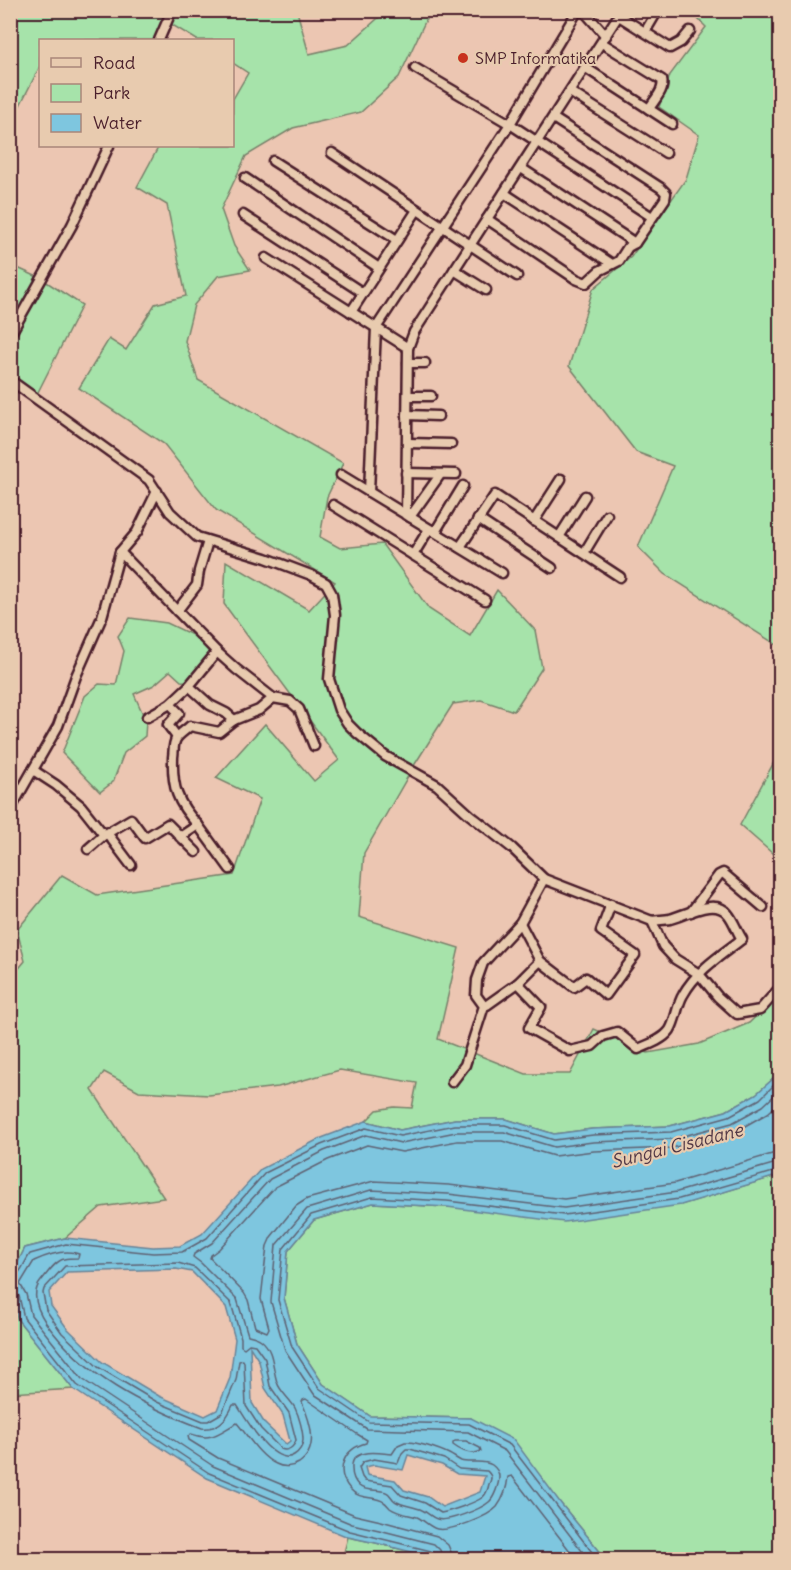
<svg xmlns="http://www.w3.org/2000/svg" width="791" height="1570" font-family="Delius,sans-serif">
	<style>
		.green { fill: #a6e3aa; stroke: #78816a; stroke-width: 1.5 }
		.water { fill: #7ec6df; stroke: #698397; stroke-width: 1.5; fill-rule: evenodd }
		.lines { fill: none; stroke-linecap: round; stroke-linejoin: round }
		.shore { stroke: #5f6273; stroke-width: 1.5 }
		.minor-casing { stroke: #4a1f2b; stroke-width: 13 }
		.minor { stroke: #e8cbaf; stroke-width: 8 }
		.poi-dot { fill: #c8321e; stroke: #e8cbaf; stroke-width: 2 }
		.labels { text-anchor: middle; stroke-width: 4.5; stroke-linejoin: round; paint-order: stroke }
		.poi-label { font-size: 16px; fill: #4a1f2b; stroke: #e8cbaf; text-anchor: start }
		.water-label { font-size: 18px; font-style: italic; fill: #523846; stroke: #e8cbaf }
	</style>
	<rect width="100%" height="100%" fill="#ecc6b2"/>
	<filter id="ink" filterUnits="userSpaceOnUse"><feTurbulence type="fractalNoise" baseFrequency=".0167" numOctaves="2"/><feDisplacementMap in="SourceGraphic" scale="12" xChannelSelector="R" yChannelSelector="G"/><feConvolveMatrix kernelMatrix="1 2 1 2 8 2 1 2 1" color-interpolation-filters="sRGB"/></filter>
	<g filter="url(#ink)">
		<g class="green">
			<path d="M11 11H297L309 54 348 45 386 11H430L399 77 361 112 293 128 246 156 221 209 234 246 250 270 218 276 194 305 185 341 198 380 343 463 327 497 320 537 340 548 382 544 429 609 470 636 497 590 535 630 542 668 514 711 481 700 453 704 415 764 364 853 359 917 459 948 438 1039 526 1074H570L594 1029 648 1053 699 1044 749 1023 780 993V1070L773 1079 756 1094 726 1111 670 1126 592 1129 554 1134 506 1119H455L400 1130 366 1121 377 1110 394 1107 412 1108 417 1083 340 1070 278 1087 209 1095 139 1091 104 1072 92 1090 164 1198 101 1207 65 1238 25 1248 11 1276 10 979 25 961 17 930 62 875 97 895 234 875 260 799 216 778 265 724 314 781 339 760 224 604 226 561 309 610 335 582 216 510 164 444 79 388 109 339 126 350 155 304 186 296 167 205 137 187 159 146H232L233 99 248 73 233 63 232 40H197L166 21 156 40H40V66L11 123Z"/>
			<path d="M690 11H780V647L665 574 638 547 673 466 636 452 569 366 593 289 631 257 686 179 699 135 659 107 670 75 706 27Z"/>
			<path d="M11 265 42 279 82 305 34 400 11 384Z"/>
			<path d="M130 618 167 623 207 642 212 661 195 682 181 681 170 671 154 685 134 694 146 721 145 736 124 753 113 782 100 792 62 753 85 696 99 684 116 685 124 651 118 636Z"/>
			<path d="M780 751V860L740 825Z"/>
			<path d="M780 1175V1559H606L562 1505 471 1418 370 1416 323 1384 297 1344 284 1298 288 1251 314 1220 373 1203 447 1207 680 1205Z"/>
			<path d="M10 1284 18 1320 73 1389 11 1393Z"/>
			<path d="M348 1537 376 1543 439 1559 342 1560Z"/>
		</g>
		<path class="water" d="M780 1070V1175L681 1205 564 1222 447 1207 373 1203 314 1220 288 1251 284 1298 297 1344 323 1384 370 1416 471 1418 514 1440 562 1505 606 1559H439L376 1543 348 1537 207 1478 73 1389 18 1320 11 1284V1276L25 1248 65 1238 153 1247 180 1246 202 1234 261 1169 319 1139 366 1121 400 1130 455 1119H506L554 1134 592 1129 670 1126 726 1111 756 1094 773 1079ZM176 1269 192 1272 226 1307 235 1339 230 1378 217 1410 205 1416 159 1396 102 1362 67 1328 51 1306 49 1292 67 1272ZM250 1347 259 1361 265 1388 283 1415 290 1441 286 1444 265 1424 252 1403ZM408 1455 442 1465 457 1474 485 1476 480 1492 442 1507 428 1497 404 1490 395 1480 367 1475 365 1467 374 1465 403 1470Z"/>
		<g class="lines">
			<g class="shore">
				<path d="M780 1102 768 1113 736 1131 672 1148 594 1151 554 1156 502 1141H457L402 1152 367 1145 328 1160 275 1187 219 1249 211 1255 210 1258 244 1293 248 1300 255 1327 267 1332 269 1328 261 1299 267 1246 271 1237 296 1206 307 1199 374 1181 449 1185 564 1199 675 1183 772 1154 780 1153"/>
				<path d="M178 1263 195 1268 231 1303 241 1338V1346L244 1348 249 1344 255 1345 265 1359 270 1386 289 1413 296 1440C294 1447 288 1452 281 1449L261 1429 246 1406 244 1362 243 1360 239 1361 236 1380 222 1413 208 1421H203L157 1402 98 1367 62 1333 46 1310 43 1293 44 1289 65 1266Z"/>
				<path d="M10 1277C21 1276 24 1262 30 1254L66 1244 153 1253 182 1252 207 1238 265 1173 321 1145 366 1128 400 1136 455 1125H505L554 1140 593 1135 671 1132 729 1116 760 1099 780 1079"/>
				<path d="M10 1292H15L19 1296 24 1318 77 1385 209 1473 350 1531 431 1551 434 1555 435 1560"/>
				<path d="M455 1441H466L480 1448 481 1451C471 1456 461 1451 453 1445V1443Z"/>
				<path d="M405 1442C415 1441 439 1449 449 1454 453 1456 457 1459 461 1461 470 1464 483 1459 492 1465 496 1468 499 1473 499 1477 499 1484 494 1498 489 1502 481 1509 446 1523 437 1519 431 1517 427 1512 422 1510 413 1506 403 1506 395 1501 391 1498 390 1493 386 1492 377 1489 366 1492 359 1486 355 1482 352 1475 352 1469 350 1447 379 1453 392 1454L398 1445Z"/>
				<path d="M406 1449H410L444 1459 459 1469 487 1471C492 1476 492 1478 489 1484 488 1489 486 1494 483 1497 475 1503 451 1511 441 1513L425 1503 401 1495 392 1485 365 1481 362 1477 359 1468 363 1462 374 1459 398 1463 402 1453Z"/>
				<path d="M443 1560 440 1550 434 1544 379 1530 352 1524 213 1466 82 1379 31 1315 26 1294 20 1284 34 1261C47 1255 66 1249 79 1254L78 1258C74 1258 68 1258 64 1259 55 1261 47 1274 41 1281 30 1294 38 1311 46 1323 83 1375 143 1406 202 1428 218 1430 227 1419 233 1405H237C245 1418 274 1468 294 1455 299 1452 303 1446 303 1440 303 1431 299 1416 295 1408 290 1399 280 1392 277 1382 272 1367 274 1350 261 1340 257 1337 252 1336 248 1335L237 1299 201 1263 193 1257 194 1254 212 1243 270 1179 324 1151 366 1135 401 1143 456 1132H504L554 1147 593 1142 672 1139 732 1123 763 1106 780 1090"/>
				<path d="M452 1560 451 1552 448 1545 437 1536 381 1521 355 1515 218 1458 189 1440 188 1436 191 1434C213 1442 219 1432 237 1423 248 1436 260 1457 276 1464 283 1468 292 1467 299 1463 320 1449 310 1421 302 1402L303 1400 306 1399 357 1434 367 1440 366 1443C344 1449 334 1470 350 1489 360 1501 374 1495 384 1502 386 1503 388 1506 390 1508 398 1514 408 1514 417 1517 424 1520 429 1527 437 1529 449 1532 488 1517 497 1507 503 1499 507 1487 508 1477L512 1476 577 1560"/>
				<path d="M589 1560 505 1451 468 1432 367 1429 314 1394 285 1350 271 1302 276 1245 307 1209 371 1190 448 1194 564 1208 677 1192 780 1162"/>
				<path d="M598 1560 510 1445 469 1424 369 1422 319 1388 292 1347 278 1300 283 1249 311 1215 372 1197 447 1201 564 1215 679 1199 780 1170"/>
			</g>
			<defs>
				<g id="minor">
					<path d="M583 10 606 36"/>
					<path d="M619 16 670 48 681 42 690 31"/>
					<path d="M645 32 658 10"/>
					<path d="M159 40 172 10"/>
					<path d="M602 43 662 80C665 90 654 100 649 109"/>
					<path d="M415 68 510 124 652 217"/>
					<path d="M586 68 672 124"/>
					<path d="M570 92 666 153"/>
					<path d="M332 153 517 276"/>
					<path d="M273 161 397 240"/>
					<path d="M521 168 635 243"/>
					<path d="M245 178 379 268"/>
					<path d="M504 193 612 264"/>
					<path d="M243 215 363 293"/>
					<path d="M487 219 576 279 586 283 599 271 619 261 628 247 635 243 665 199 666 193 661 188 553 118"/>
					<path d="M266 258 408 348"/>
					<path d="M454 270 486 290"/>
					<path d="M351 312 417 210"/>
					<path d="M10 335 72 225 109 146"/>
					<path d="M408 363H425"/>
					<path d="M10 380 149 480 170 512 197 537 266 558 311 575 326 583 332 594 335 615 329 679 339 710 348 724 357 733 385 756 437 785 470 815 512 848 544 879 652 921C658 920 664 920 670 919 686 915 715 897 728 914 734 921 737 932 742 939 721 955 696 971 683 995 677 1005 676 1020 670 1030 663 1040 648 1045 638 1049L617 1032 603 1036 592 1046 570 1051 529 1028 541 1007 518 983"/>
					<path d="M408 396H431"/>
					<path d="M407 415 438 416"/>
					<path d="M408 443 451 444"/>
					<path d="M406 473 456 474"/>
					<path d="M341 475 502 573"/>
					<path d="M369 492 376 328 510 124 578 10"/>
					<path d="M333 505 485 600"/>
					<path d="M406 515 408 348 414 332 622 10"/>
					<path d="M410 517 440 475"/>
					<path d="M478 519 552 568"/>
					<path d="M534 521 561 479"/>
					<path d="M435 532 463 486"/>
					<path d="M559 537 585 496"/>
					<path d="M460 547 495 495 620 577"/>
					<path d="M120 552 217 652 236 669 273 698 290 701 299 709 314 746"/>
					<path d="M584 553 607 515"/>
					<path d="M413 555 429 529"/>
					<path d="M177 611 197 585 199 571 208 541"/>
					<path d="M189 686 210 705 226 713 234 720"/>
					<path d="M170 704 179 713 168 725 177 737"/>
					<path d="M147 717 170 704 189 686 217 652"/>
					<path d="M33 770 56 785 81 806 104 835"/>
					<path d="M10 810 58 726 76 676 102 617 120 552 137 532 157 491"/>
					<path d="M198 825C177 803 172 787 173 757 174 751 173 744 176 739 179 734 186 730 190 726L219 732 234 720 259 710 273 698"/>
					<path d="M107 833 131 865"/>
					<path d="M180 837 198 825 230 869"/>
					<path d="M88 849 104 835 131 819 145 838 168 824 196 852"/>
					<path d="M691 912 719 875 723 873 763 907"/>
					<path d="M652 921 663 946 675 959 699 974 718 997 737 1014 760 1010 777 991"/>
					<path d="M520 923 540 961 574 987 586 978 606 995 635 955 601 931 611 904"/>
					<path d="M484 1006 487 1005 518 983 540 961"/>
					<path d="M452 1082 465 1065 484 1006 476 995 477 980 483 963 520 923 544 879"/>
				</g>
			</defs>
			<use href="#minor" class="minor-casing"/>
			<use href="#minor" class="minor"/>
		</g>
	</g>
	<circle class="poi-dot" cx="463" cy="58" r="6"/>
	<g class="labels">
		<g class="poi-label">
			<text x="475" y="64">SMP Informatika</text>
		</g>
		<g class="water-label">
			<text transform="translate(677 1146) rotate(-14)" y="6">Sungai Cisadane</text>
		</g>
	</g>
	<rect width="791" height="1570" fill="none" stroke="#e8cbaf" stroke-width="36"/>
	<rect x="18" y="18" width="755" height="1534" fill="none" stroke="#4a1f2b" stroke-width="2" filter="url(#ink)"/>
	<rect x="39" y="39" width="195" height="108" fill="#e8cbaf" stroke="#a9867a" stroke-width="1.5"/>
	<rect x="51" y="58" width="30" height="9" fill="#e8cbaf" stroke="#a9867a" stroke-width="1.5"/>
	<text x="93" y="69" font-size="18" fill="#4a1f2b">Road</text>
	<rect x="51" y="84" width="30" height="18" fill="#a6e3aa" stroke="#a9867a" stroke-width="1.5"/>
	<text x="93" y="99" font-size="18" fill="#4a1f2b">Park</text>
	<rect x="51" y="114" width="30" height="18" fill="#7ec6df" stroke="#a9867a" stroke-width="1.5"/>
	<text x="93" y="129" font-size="18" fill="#4a1f2b">Water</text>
</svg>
